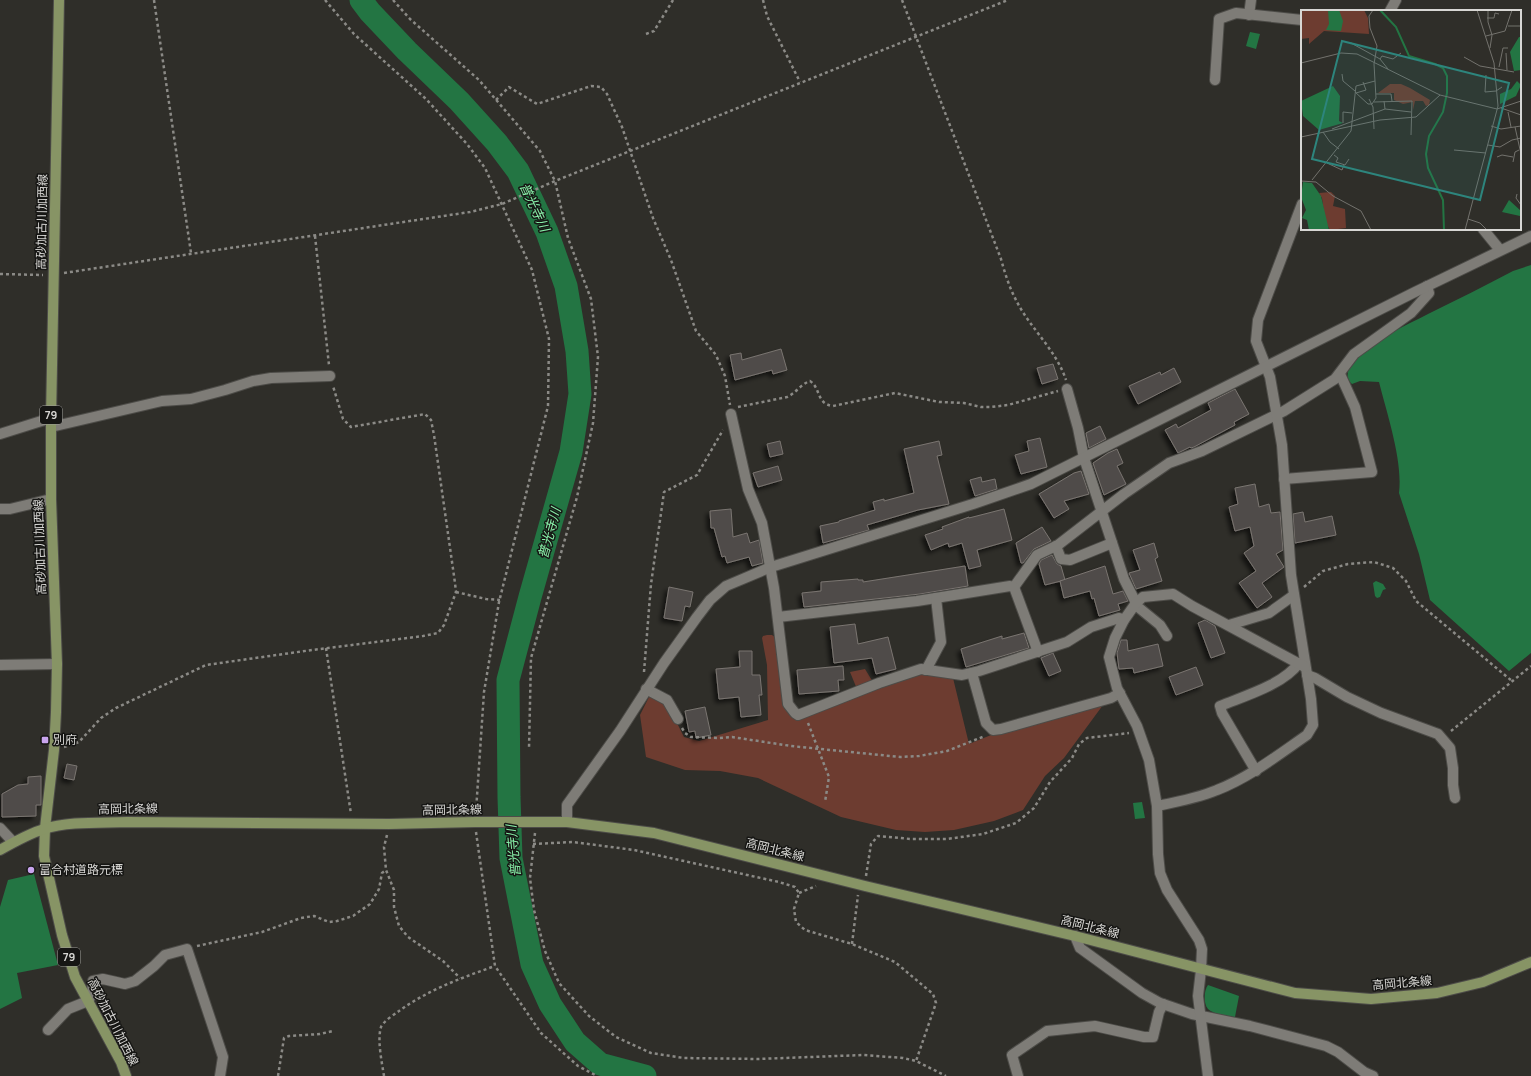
<svg xmlns="http://www.w3.org/2000/svg" width="1531" height="1076" font-family="Manrope,'Noto Sans JP',sans-serif">
	<style>
		.green { fill: #6d3c30 }
		.water { fill: #237543 }
		.lines { fill: none; stroke-linecap: round; stroke-linejoin: round }
		.river { stroke: #237543; stroke-width: 23 }
		.building { fill: #4f4b48; stroke: #7a7571; filter: url(#shadow) }
		.minor-casing { stroke: #4d4c48; stroke-width: 12 }
		.major-casing { stroke: #4d4c48; stroke-width: 12 }
		.path { stroke: #8b8a86; stroke-width: 2.5; stroke-dasharray: 3 3; stroke-linecap: butt }
		.minor { stroke: #7e7c77; stroke-width: 10 }
		.major { stroke: #879465; stroke-width: 10 }
		.poi-dot { fill: #c9a5ee; stroke: #161614; stroke-width: 1.5 }
		.labels { text-anchor: middle; stroke-width: 3; stroke-linejoin: round; paint-order: stroke }
		.shield { fill: #161614; stroke: #9e9d9a; stroke-width: 1 }
		.shield-label { font-size: 11px; font-weight: bold; fill: #d8d7d4 }
		.street-label { font-size: 12px; fill: #d8d7d4; stroke: #161614 }
		.poi-label { font-size: 12px; fill: #d8d7d4; stroke: #161614; text-anchor: start }
		.water-label { font-size: 13px; font-style: italic; fill: #89f2aa; stroke: #161614 }
		.inset-river { fill: none; stroke: #237543; stroke-width: 2 }
		.inset-road { fill: none; stroke: #73726d; stroke-width: 1 }
		.view { fill: #2d857d; fill-opacity: 0.15; stroke: #2d857d; stroke-width: 2 }
		.inset-edge { fill: none; stroke: #d8d7d4; stroke-width: 2 }
	</style>
	<defs>
		<filter id="shadow"><feDropShadow dx="-3.5" dy="3.5" stdDeviation="2" flood-color="#0009"/></filter>
	</defs>
	<rect width="100%" height="100%" fill="#2f2e29"/>
	<path class="green" d="M767 635H772L776 638 796 718 859 694 850 672 865 669 876 687 923 671 953 678 969 744 996 733 1103 705 1064 758 1045 776 1023 810 994 821 954 830 925 832 896 830 841 817 758 778 720 771 685 770 646 757 640 715 649 697 666 701 684 737 699 741 768 720 767 665 762 638 763 636Z"/>
	<g class="water">
		<path d="M1250 32 1260 34 1256 49 1246 46Z"/>
		<path d="M1531 265V653L1509 671 1430 600 1419 554 1399 493C1403 461 1387 414 1379 382L1360 381 1352 384C1341 375 1353 360 1361 353 1380 336 1405 326 1428 314 1456 300 1485 286 1513 271Z"/>
		<path d="M1376 581 1383 584 1386 589 1383 590 1380 597 1377 598 1375 596 1373 583Z"/>
		<path d="M1142 802 1145 818 1135 819 1133 803Z"/>
		<path d="M34 874 58 965 17 973 22 998 0 1009V907L8 880Z"/>
		<path d="M1208 985 1239 996 1235 1017C1228 1017 1213 1014 1208 1009 1203 1003 1204 990 1208 985Z"/>
	</g>
	<g class="lines">
		<path class="river" d="M361 0 370 12 407 51 459 101 497 143 518 171 547 232 566 286 577 351 580 394 571 452 530 597 508 680 509 797 511 858 532 964 550 1004 575 1042 600 1064 645 1076"/>
	</g>
	<g class="building">
		<path d="M781 349 787 370 773 374 772 370 735 380 730 355 741 353 742 360Z"/>
		<path d="M1053 364 1058 379 1042 384 1037 368Z"/>
		<path d="M1174 368 1181 382 1138 404 1129 386 1160 372 1161 375Z"/>
		<path d="M1235 389 1249 414 1234 422 1235 425 1194 447 1191 448 1190 447 1178 453 1165 430 1176 424 1178 428 1211 410 1208 403Z"/>
		<path d="M1100 426 1106 439 1089 448 1086 433Z"/>
		<path d="M1040 438 1047 467 1021 474 1015 455 1029 451 1027 441Z"/>
		<path d="M780 441 783 454 770 457 767 444Z"/>
		<path d="M939 441 942 455 937 456 949 504 918 510 867 525 869 530 823 543 820 526 839 522V521L875 510 873 502 884 499V501L914 493 904 449Z"/>
		<path d="M1117 449 1123 463 1117 466 1126 484 1104 495 1093 463 1108 453Z"/>
		<path d="M778 466 782 480 758 487 753 473Z"/>
		<path d="M1081 471 1089 494 1064 501 1069 509 1054 518 1039 494 1074 473Z"/>
		<path d="M981 477 982 482 995 479 997 489 975 496 970 480Z"/>
		<path d="M1255 484 1259 507 1269 504 1271 513 1280 512 1283 550 1276 554 1284 567 1262 583 1272 597 1257 608 1239 583 1256 571 1244 553 1254 546 1250 527 1235 531 1229 507 1238 504 1235 488Z"/>
		<path d="M731 509 733 537 747 533 750 543 759 540 763 563 752 566 749 557 727 563 725 556 722 557 714 528H711L710 511Z"/>
		<path d="M1004 509 1012 540 977 550 981 566 969 569 962 543 949 547 948 543 931 550 925 535 943 529 942 527 969 517V518Z"/>
		<path d="M1303 512 1305 522 1332 516 1336 535 1295 543 1293 514Z"/>
		<path d="M1042 527 1051 541 1034 549 1023 563H1021L1016 543Z"/>
		<path d="M1154 543 1158 557 1155 559 1162 581 1136 589 1129 573 1140 570 1133 550Z"/>
		<path d="M1052 555 1057 564 1061 566 1065 580 1045 585 1039 564 1041 560Z"/>
		<path d="M965 566 968 586 920 594 804 607 802 593 821 591V582L858 579V580H863V582Z"/>
		<path d="M1105 566 1113 594 1123 591 1128 601 1118 604 1120 610 1099 616 1094 598 1092 599 1090 591 1064 598 1060 581Z"/>
		<path d="M669 587 693 592 690 607 685 606 682 621 664 618Z"/>
		<path d="M1205 620 1215 626 1225 653 1211 658 1198 623Z"/>
		<path d="M855 624 858 644 888 637 896 669 876 674 872 658 834 663 830 627Z"/>
		<path d="M1024 633 1029 648 966 667 961 649 1002 636V639Z"/>
		<path d="M1121 640H1127L1128 651 1158 644 1163 666 1134 673 1133 668 1119 669 1117 653Z"/>
		<path d="M739 651H752V675H760L762 695H759L761 715 741 717 739 697 719 699 716 669 740 667Z"/>
		<path d="M1053 653 1061 671 1049 676 1041 658Z"/>
		<path d="M843 666 844 680H838L839 691 799 694 797 670Z"/>
		<path d="M1196 667 1203 685 1176 695 1169 677Z"/>
		<path d="M705 707 711 735 696 738 695 731 689 732 685 711Z"/>
		<path d="M67 764 77 766 74 780 64 778Z"/>
		<path d="M41 776V805H36V816L2 817V794L18 785 28 784V777Z"/>
	</g>
	<g class="lines">
		<defs>
			<g id="minor">
				<path d="M1390 11 1396 0"/>
				<path d="M1249 15 1251 0"/>
				<path d="M1215 80 1219 19 1236 13 1302 20"/>
				<path d="M1483 229 1500 250"/>
				<path d="M1067 389 1078 428 1084 458 1124 579 1138 607 1160 625 1167 636"/>
				<path d="M731 414 748 489 762 523 774 588 788 704 795 713 798 715 879 683 921 669 962 675 979 671 1067 642 1091 627 1119 618 1124 620"/>
				<path d="M51 427 162 401 191 399 225 390 253 381 271 378 330 376"/>
				<path d="M0 434 51 418"/>
				<path d="M1284 479 1372 472 1355 407 1340 374"/>
				<path d="M0 509H10L51 499"/>
				<path d="M1056 546 1061 559 1070 560 1112 543"/>
				<path d="M1014 587 1037 555 1058 545 1124 494 1169 463 1202 451 1284 411 1335 379 1354 354 1411 313 1429 293 1427 286"/>
				<path d="M778 617 917 601 1010 586 1014 587 1038 652"/>
				<path d="M1229 625 1269 613 1294 595"/>
				<path d="M0 665 57 664"/>
				<path d="M926 670 941 642 936 598"/>
				<path d="M972 673 986 723 993 730 1001 729 1111 698 1120 693"/>
				<path d="M1307 675 1315 678 1347 697 1381 713 1438 734 1450 748 1453 768V785L1455 798"/>
				<path d="M646 689 667 700 678 719"/>
				<path d="M1256 771 1222 713 1220 706C1244 696 1283 685 1299 663"/>
				<path d="M1157 806C1177 802 1198 798 1217 790 1250 777 1278 755 1307 735L1313 725 1311 699 1291 575 1282 445 1270 377 1256 341 1258 320 1302 204"/>
				<path d="M567 822V805L620 731 664 663 697 617 710 600 726 586 771 567 973 504 1031 484 1415 292 1531 236"/>
				<path d="M0 828 13 842"/>
				<path d="M1075 936 1080 948 1142 993 1160 1003 1192 1014 1250 1026 1326 1046 1338 1052 1364 1072 1373 1076"/>
				<path d="M48 1030 68 1009 88 1001 92 994 93 981 103 979 125 984 135 981 154 966 165 955 187 949 223 1057 220 1076"/>
				<path d="M1018 1076 1012 1055 1047 1031 1095 1026 1144 1037H1153L1159 1012 1163 1004"/>
				<path d="M1208 1076 1198 996 1201 970 1202 949 1199 940 1167 890 1160 873 1158 854 1157 806 1149 760 1137 726 1117 688 1109 657 1115 638 1124 620 1136 603 1143 597 1173 594 1192 606 1305 667"/>
			</g>
			<g id="major">
				<path d="M59 0 51 418V499L57 664 56 712 54 750 45 828 44 856 62 935 75 977 121 1062 126 1076"/>
				<path d="M0 850C14 842 28 834 44 829 68 821 102 823 127 822L389 824 475 822H567L654 833 865 886 1075 936 1295 993 1371 999 1437 993 1483 982 1531 962"/>
			</g>
		</defs>
		<use href="#minor" class="minor-casing"/>
		<use href="#major" class="major-casing"/>
		<g class="path">
			<path d="M154 0 191 253"/>
			<path d="M325 0 354 34 426 99 467 144 485 168 532 270 549 339 548 406 499 602 484 692 476 811"/>
			<path d="M393 0 410 19 479 80 540 151 555 181 568 238 591 299 598 357 593 423 577 497 531 658 529 749"/>
			<path d="M763 0 767 16 800 82"/>
			<path d="M902 0 1001 259C1005 274 1010 289 1017 302 1031 329 1056 350 1066 380"/>
			<path d="M646 34 654 31 673 0"/>
			<path d="M496 100 509 87 537 104 591 86 601 87 607 94 622 127 653 218 671 260 696 331 716 355 725 376 730 405"/>
			<path d="M315 236 329 365"/>
			<path d="M64 273 470 212 502 204 555 181 1008 0"/>
			<path d="M0 274 43 275"/>
			<path d="M738 407 787 397C796 393 801 384 810 381 821 388 816 404 833 406L895 393 939 402 964 403 981 407H991L1008 405 1058 391"/>
			<path d="M1304 587 1323 571 1348 564 1374 562 1393 568 1406 581 1416 601 1512 681"/>
			<path d="M456 592 486 599 500 600"/>
			<path d="M326 648 351 814"/>
			<path d="M644 672 651 584 664 492 697 475 723 430"/>
			<path d="M808 723 829 777 825 802"/>
			<path d="M682 728 685 733 691 737 719 738 732 737 791 746 900 757 919 756 947 751 985 736"/>
			<path d="M1451 731 1531 666"/>
			<path d="M64 747 79 742 101 718 116 708 206 665 312 650 423 636 438 633 444 625 456 592 455 583 434 435 431 420 425 414 351 427 343 419 333 386"/>
			<path d="M476 832 495 966 541 1033 578 1066 597 1076"/>
			<path d="M535 833 530 878 534 910 545 951 559 983 589 1016 616 1037 651 1053 684 1058 758 1059 863 1055 903 1058 916 1061 946 1076"/>
			<path d="M387 835 384 847 386 870 394 890V907L399 926 408 937 443 961 460 978"/>
			<path d="M533 844 573 842 634 850 779 882 795 887 799 893 794 909 796 922 805 930 852 944 895 962 933 994 936 1003 916 1061"/>
			<path d="M866 876 871 844 878 836 911 839H947L983 834 1016 823 1034 808 1050 782 1072 758 1079 744 1087 738 1129 733"/>
			<path d="M799 893 816 886"/>
			<path d="M852 944 858 895"/>
			<path d="M197 946 262 932 301 918 314 916 329 922 337 921 353 916 370 904 379 889 382 873 386 870"/>
			<path d="M278 1076 284 1038 289 1036 320 1034 333 1031"/>
			<path d="M384 1076C382 1063 377 1040 381 1027 384 1021 393 1015 399 1011 428 990 461 978 495 966"/>
		</g>
		<use href="#minor" class="minor"/>
		<use href="#major" class="major"/>
	</g>
	<g class="poi-dot">
		<rect x="41" y="736" width="8" height="8" rx="2"/>
		<circle cx="31" cy="870" r="4"/>
	</g>
	<g class="labels">
		<g class="shield">
			<rect x="40" y="406" width="22" height="18" rx="3"/>
			<rect x="58" y="948" width="22" height="18" rx="3"/>
		</g>
		<g class="shield-label">
			<text x="51" y="419">79</text>
			<text x="69" y="961">79</text>
		</g>
		<g class="street-label">
			<text transform="translate(42 222) rotate(-89)" y="4">高砂加古川加西線</text>
			<text transform="translate(40 547) rotate(-92)" y="4">高砂加古川加西線</text>
			<text transform="translate(128 809) rotate(-1)" y="4">高岡北条線</text>
			<text transform="translate(452 810) rotate(-1)" y="4">高岡北条線</text>
			<text transform="translate(775 850) rotate(14)" y="4">高岡北条線</text>
			<text transform="translate(1090 927) rotate(14)" y="4">高岡北条線</text>
			<text transform="translate(1402 983) rotate(-5)" y="4">高岡北条線</text>
			<text transform="translate(113 1022) rotate(63)" y="4">高砂加古川加西線</text>
		</g>
		<g class="poi-label">
			<text x="53" y="744">別府</text>
			<text x="39" y="874">富合村道路元標</text>
		</g>
		<g class="water-label">
			<text transform="translate(535 207) rotate(65)" y="5">普光寺川</text>
			<text transform="translate(549 533) rotate(-75)" y="5">普光寺川</text>
			<text transform="translate(513 851) rotate(-95)" y="5">普光寺川</text>
		</g>
	</g>
	<g transform="translate(1301 10)">
		<rect width="220" height="220" fill="#2f2e29"/>
		<path d="M0 0H63L67 8 68 24 23 21 8 34V28L0 29ZM89 74H100L109 78 129 90 128 95 125 96 122 91H114L112 100V92L102 94 93 90V83H77ZM30 182 34 186 32 196 44 199 45 218 29 220 24 211 21 188 18 183Z" fill="#6d3c30"/>
		<path d="M27 0H38L42 11 40 21 25 20 28 14ZM218 27H220V60L213 61 209 42ZM216 71 220 75 215 86 199 94V84L210 79ZM32 76 39 86 38 111 42 113 18 120 2 106 0 91ZM2 172 11 173 20 186 28 220H8L6 210 1 208 5 200 0 187ZM208 190 220 201 219 206 201 202Z" fill="#237543"/>
		<path class="inset-river" d="M79 0 95 17 108 46 134 54 142 58 146 66V83L142 102 128 126 125 144 127 158 142 190 143 220"/>
		<path class="inset-road" d="M187 0V12L191 25 189 38M186 8H193L194 3 198 4M207 16H220M185 26 204 21 211 0M50 33 79 49 87 59M205 43 206 60M163 47 179 56 213 62M79 49 81 46 92 49 100 43M0 53 40 43 56 44 139 85 196 99 220 91M198 57 202 38H207M41 64 42 71 54 81M185 65 184 82 195 81 201 77M54 82 67 94H71L75 88 73 54 76 36 69 18 68 6 72 0M55 83 65 80 62 72M75 84H90L91 91M68 89 72 97 73 119M83 91 84 99 110 102M73 92 111 91 110 125M200 98 220 105M207 102 210 117M42 113V102L51 103M190 116 200 119 220 116M214 117 220 144M31 119 84 99M22 122 29 132 38 139M0 127 79 110 115 107 139 85M187 135 199 137 211 130 220 128M153 140 185 143M33 145 37 148 35 152 44 155 48 149M196 147 201 145 212 147M212 152 214 142 218 140M26 153 41 160 43 155M11 170 50 121 55 76 74 71M0 171 15 172 32 186 60 201 70 220M216 184 215 188 220 195M167 209 179 213 186 220M164 220 197 96 193 53 176 0"/>
		<path class="view" d="M41 31 208 73 179 190 11 149Z"/>
		<rect width="220" height="220" class="inset-edge"/>
	</g>
</svg>
